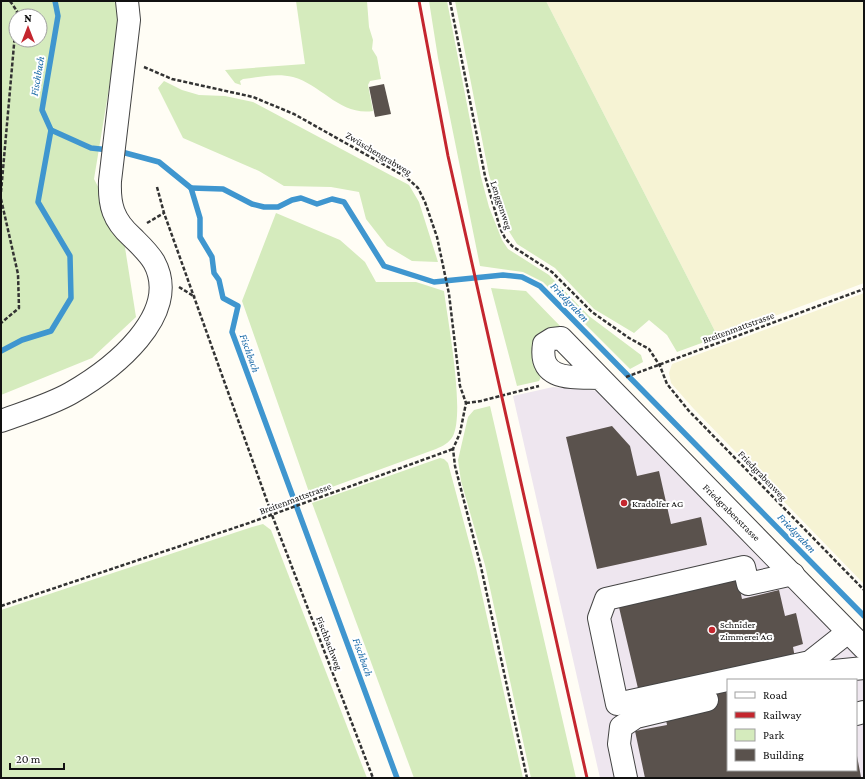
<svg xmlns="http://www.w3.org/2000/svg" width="865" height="779" font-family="'Crimson Pro',serif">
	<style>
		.industrial { fill: #eee6ef; fill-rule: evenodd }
		.farmland { fill: #f6f3d4 }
		.green { fill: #d5ebbd; fill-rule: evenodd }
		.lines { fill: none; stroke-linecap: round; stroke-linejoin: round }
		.stream { stroke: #3f96cf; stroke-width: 5.5 }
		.building { fill: #5a524d }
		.minor-casing { stroke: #444; stroke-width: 24 }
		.path { stroke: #333; stroke-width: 2.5; stroke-dasharray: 4 2; stroke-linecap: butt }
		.minor { stroke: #fff; stroke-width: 22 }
		.rail { stroke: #c4262e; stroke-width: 3 }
		.poi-dot { fill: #c4262e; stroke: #fff; stroke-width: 1.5 }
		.labels { text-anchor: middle; stroke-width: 4; stroke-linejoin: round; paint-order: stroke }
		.street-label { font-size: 10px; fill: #111; stroke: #fff }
		.poi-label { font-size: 10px; fill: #111; stroke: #fff; text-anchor: start }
		.water-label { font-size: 11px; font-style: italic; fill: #1768a6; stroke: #fff }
	</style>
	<rect width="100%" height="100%" fill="#fffdf5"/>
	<path class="industrial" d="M553 387 602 391 864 659V778H600L513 396ZM728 680H856V770H728Z"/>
	<g class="farmland">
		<path d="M546 1H864V283L718 337Z"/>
		<path d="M864 293V584L693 408 671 383 669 373 672 364Z"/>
	</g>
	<g class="green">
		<path d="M1 1H114L121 15 94 179 123 235 136 317 92 358 1 395ZM16 16H40V40H16Z"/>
		<path d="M296 1H367L369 27 373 40 372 49 377 57 381 79 370 81 368 85 373 111C340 116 322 85 293 77 277 73 260 77 243 79L240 81 241 85 235 83 225 70 305 64Z"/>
		<path d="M429 1H447L481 177 489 207 502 240 508 249 549 275 589 316 641 355 643 362 630 369 543 282 523 272 480 266 438 58Z"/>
		<path d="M455 1H546L718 337 677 352 667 335 649 320 634 333 594 309 555 268 517 244 505 225 489 175Z"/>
		<path d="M164 81 182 90 199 95 225 96 253 102 409 185 419 202 438 262 412 261 387 246 366 219 359 192 331 187 284 186 259 171 183 138 158 88Z"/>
		<path d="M276 213 340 240 365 262 376 282H416L444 291C448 322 465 412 453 436 449 443 443 446 436 449L310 495 242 301Z"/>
		<path d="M491 288 526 291 563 329 533 349C531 361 533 368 541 377L539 381 517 386Z"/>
		<path d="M490 406 576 778H531L485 565 461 481 458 460 468 417 474 410Z"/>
		<path d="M440 458 444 459 448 463 476 568 523 778H414L312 503Z"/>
		<path d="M263 524 271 530 367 778H1V610L252 527Z"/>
	</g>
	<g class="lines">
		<g class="stream">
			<path d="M55 1 58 16 42 110 51 130 91 148 109 150"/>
			<path d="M118 151 159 162 191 188 200 218V237L212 257 214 273 219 280 223 298 238 306 232 332 397 778"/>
			<path d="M191 188 223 189 252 204 264 207H278L292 200 301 198 317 204 332 199 344 202 384 266 434 282 503 275 522 277 540 286 864 616"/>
			<path d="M1 351 22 340 51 331 71 298 70 256 38 202 51 130"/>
		</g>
	</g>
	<g class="building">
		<path d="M384 84 391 114 375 117 369 87Z"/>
		<path d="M612 426 630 446 637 476 659 471 671 524 701 517 707 545 597 569 566 437Z"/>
		<path d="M737 576 742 599 779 590 785 616 796 613 803 644 793 647 795 658 640 697 618 603Z"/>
		<path d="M725 686 728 698V770H856L857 756 861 777 645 778 635 731 667 725 662 700Z"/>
	</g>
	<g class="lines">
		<defs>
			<g id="minor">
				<path d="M600 378C573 377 538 382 544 344L552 339 561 338 864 648"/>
				<path d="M1 421C25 412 50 405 71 393 111 370 183 315 154 262 148 252 140 245 132 237 113 220 109 205 110 181L129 20 127 1"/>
				<path d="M793 574 748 584 744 567 606 599 599 618 617 704 810 662 848 632"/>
				<path d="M792 679 824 672 864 668"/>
				<path d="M856 714 864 712"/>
				<path d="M626 778 619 744 621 727 636 717 707 700"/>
			</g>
		</defs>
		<use href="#minor" class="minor-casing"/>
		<g class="path">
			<path d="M10 1 17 11V16"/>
			<path d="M450 1 485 176 500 228 505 238 512 246 552 272 592 312 629 338 649 349 660 366 667 384 689 411 864 590"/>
			<path d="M144 67 172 79 253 97 294 114 406 177 418 188 425 202 437 237 449 294 460 386 466 403 460 433 453 449 455 466 481 567 527 778"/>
			<path d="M157 187 164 213 272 515 373 778"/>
			<path d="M1 192 16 22"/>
			<path d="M1 199 18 274 19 308 1 323"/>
			<path d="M147 223 164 213"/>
			<path d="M179 287 195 297"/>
			<path d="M626 377 864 289"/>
			<path d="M466 403 481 401 539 386"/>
			<path d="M1 606 249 523 453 449"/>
		</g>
		<use href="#minor" class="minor"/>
		<path class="rail" d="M419 1 448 156 587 778"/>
	</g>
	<g class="poi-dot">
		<circle cx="624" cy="503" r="4"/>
		<circle cx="712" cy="630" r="4"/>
	</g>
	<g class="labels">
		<g class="street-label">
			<text transform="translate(379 153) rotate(31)" y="4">Zwüschengrabweg</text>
			<text transform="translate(502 205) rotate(72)" y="4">Lenggenweg</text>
			<text transform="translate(738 327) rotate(-20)" y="4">Breitenmattstrasse</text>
			<text transform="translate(763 475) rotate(46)" y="4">Friedgrabenweg</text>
			<text transform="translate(295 498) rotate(-20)" y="4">Breitenmattstrasse</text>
			<text transform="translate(732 512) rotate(45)" y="4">Friedgrabenstrasse</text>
			<text transform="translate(330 643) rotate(69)" y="4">Fischbachweg</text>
		</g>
		<g class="poi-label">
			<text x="632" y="507">Kradolfer AG</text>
			<text x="720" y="628">Schnider<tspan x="720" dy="12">Zimmerei AG</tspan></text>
		</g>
		<g class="water-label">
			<text transform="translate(37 76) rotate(-80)" y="4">Fischbach</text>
			<text transform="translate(570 302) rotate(46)" y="4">Friedgraben</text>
			<text transform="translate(250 353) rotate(70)" y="4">Fischbach</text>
			<text transform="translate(797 533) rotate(46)" y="4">Friedgraben</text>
			<text transform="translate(363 657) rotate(70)" y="4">Fischbach</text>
		</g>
	</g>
	<rect width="865" height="779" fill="none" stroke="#111111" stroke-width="4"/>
	<rect x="727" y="679" width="130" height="92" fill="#ffffff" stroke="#a0a0a0"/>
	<rect x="735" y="692" width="20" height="6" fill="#ffffff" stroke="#a0a0a0"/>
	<text x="763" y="699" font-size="12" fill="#111111">Road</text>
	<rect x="735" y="712" width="20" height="6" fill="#c4262e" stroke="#a0a0a0"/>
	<text x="763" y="719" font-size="12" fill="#111111">Railway</text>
	<rect x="735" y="729" width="20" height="12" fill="#d5ebbd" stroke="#a0a0a0"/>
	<text x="763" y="739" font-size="12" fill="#111111">Park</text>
	<rect x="735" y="749" width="20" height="12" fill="#5a524d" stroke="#a0a0a0"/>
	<text x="763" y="759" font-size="12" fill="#111111">Building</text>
	<g transform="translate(28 28)"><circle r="19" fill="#ffffff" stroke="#a0a0a0"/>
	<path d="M0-3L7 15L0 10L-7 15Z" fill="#c4262e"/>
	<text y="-6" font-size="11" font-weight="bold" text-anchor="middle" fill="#111111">N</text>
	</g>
	<path d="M10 763v6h54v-6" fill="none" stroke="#111111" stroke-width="2"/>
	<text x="16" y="763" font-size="12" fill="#111111" stroke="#ffffff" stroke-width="3" paint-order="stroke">20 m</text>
</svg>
